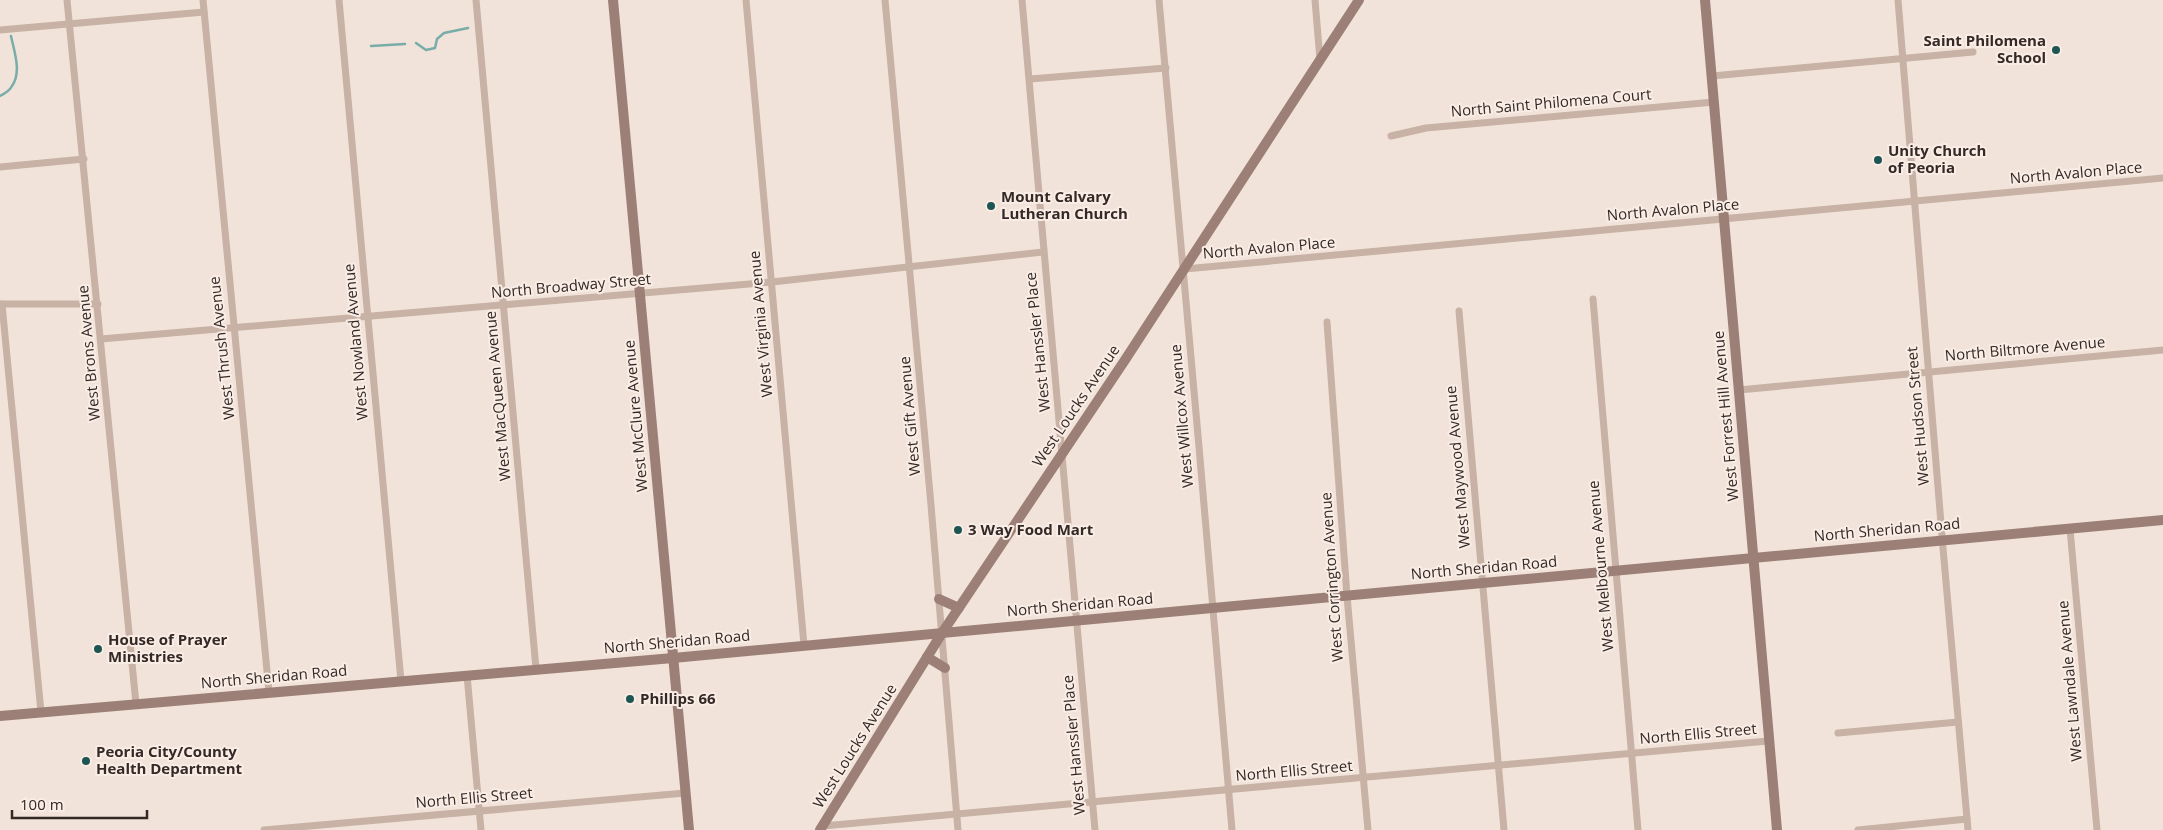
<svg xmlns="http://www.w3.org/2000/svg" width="2163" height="830" font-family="'Open Sans',sans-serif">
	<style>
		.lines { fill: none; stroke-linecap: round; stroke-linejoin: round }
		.stream { stroke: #79ada9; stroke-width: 2.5 }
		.street { stroke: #c8b1a5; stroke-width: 7 }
		.secondary { stroke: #9c8077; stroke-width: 10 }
		.poi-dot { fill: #1d5552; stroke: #f9ede5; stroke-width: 2 }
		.labels { text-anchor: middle; stroke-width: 4; stroke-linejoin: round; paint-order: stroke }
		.poi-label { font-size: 15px; font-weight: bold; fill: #342926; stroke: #f9ede5; text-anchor: start }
		.street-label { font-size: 15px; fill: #342926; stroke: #f9ede5 }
	</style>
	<rect width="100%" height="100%" fill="#f1e3d9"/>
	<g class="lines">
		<g class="stream">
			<path d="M416 43 426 50 435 48 437 39 444 33 468 28"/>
			<path d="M371 46 405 44"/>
			<path d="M0 96C4 94 10 90 12 86 22 72 14 51 11 36"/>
		</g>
		<g class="street">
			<path d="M67 0 136 704"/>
			<path d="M203 0 269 692"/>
			<path d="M339 0 401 681"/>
			<path d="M476 0 536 669"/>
			<path d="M746 0 804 645"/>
			<path d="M885 0 931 505 958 830"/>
			<path d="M1022 0 1095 830"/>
			<path d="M1159 0C1185 277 1208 553 1232 830"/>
			<path d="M1315 0 1320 60"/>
			<path d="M1898 0 1943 548 1968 830"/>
			<path d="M0 30 204 12"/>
			<path d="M1712 76 1973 52"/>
			<path d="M1030 79 1166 68"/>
			<path d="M1391 136 1426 128 1714 102"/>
			<path d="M0 167 84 159"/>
			<path d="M1185 269 2163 178"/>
			<path d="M1593 299 1638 830"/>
			<path d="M0 304H98"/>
			<path d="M2 304 41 712"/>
			<path d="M1459 311 1504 830"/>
			<path d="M1327 322 1347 596 1368 830"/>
			<path d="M101 339 772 282 1043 252"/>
			<path d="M1739 390 2163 350"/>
			<path d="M2070 529 2097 830"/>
			<path d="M467 675 481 830"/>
			<path d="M1838 733 1958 722"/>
			<path d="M823 826 1768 741"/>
			<path d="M264 830 685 793"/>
			<path d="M1858 830 1967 819"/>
		</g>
		<g class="secondary">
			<path d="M613 0 689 830"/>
			<path d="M1705 0 1777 830"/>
			<path d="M939 599 959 608"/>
			<path d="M927 657 945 668"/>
			<path d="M0 716 673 658 2163 520"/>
			<path d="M820 830 942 633 1125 360 1359 0"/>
		</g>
	</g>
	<g class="poi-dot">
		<circle cx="2056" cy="50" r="5"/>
		<circle cx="1878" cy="160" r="5"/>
		<circle cx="991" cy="206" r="5"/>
		<circle cx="958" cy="530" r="5"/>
		<circle cx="98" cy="649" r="5"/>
		<circle cx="630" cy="699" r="5"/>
		<circle cx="86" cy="761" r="5"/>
	</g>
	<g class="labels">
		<g class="poi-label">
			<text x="2046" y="46" text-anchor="end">Saint Philomena<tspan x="2046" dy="17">School</tspan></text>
			<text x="1888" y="156">Unity Church<tspan x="1888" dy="17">of Peoria</tspan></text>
			<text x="1001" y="202">Mount Calvary<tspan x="1001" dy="17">Lutheran Church</tspan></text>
			<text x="968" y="535">3 Way Food Mart</text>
			<text x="108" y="645">House of Prayer<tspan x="108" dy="17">Ministries</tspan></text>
			<text x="640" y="704">Phillips 66</text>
			<text x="96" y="757">Peoria City/County<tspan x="96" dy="17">Health Department</tspan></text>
		</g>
		<g class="street-label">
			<text transform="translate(1551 103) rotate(-5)" y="5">North Saint Philomena Court</text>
			<text transform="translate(2076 173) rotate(-5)" y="5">North Avalon Place</text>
			<text transform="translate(1673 210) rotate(-5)" y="5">North Avalon Place</text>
			<text transform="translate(1269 248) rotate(-5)" y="5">North Avalon Place</text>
			<text transform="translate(571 286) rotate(-5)" y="5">North Broadway Street</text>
			<text transform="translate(761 324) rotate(-95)" y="5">West Virginia Avenue</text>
			<text transform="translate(356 342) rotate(-95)" y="5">West Nowland Avenue</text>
			<text transform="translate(1038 342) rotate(-96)" y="5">West Hanssler Place</text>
			<text transform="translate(222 348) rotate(-96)" y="5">West Thrush Avenue</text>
			<text transform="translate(2025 349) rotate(-5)" y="5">North Biltmore Avenue</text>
			<text transform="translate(89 353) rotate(-95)" y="5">West Brons Avenue</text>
			<text transform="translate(498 396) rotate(-95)" y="5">West MacQueen Avenue</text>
			<text transform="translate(1076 406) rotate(-56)" y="5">West Loucks Avenue</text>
			<text transform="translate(636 416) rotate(-95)" y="5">West McClure Avenue</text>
			<text transform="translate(910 416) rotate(-95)" y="5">West Gift Avenue</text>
			<text transform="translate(1182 416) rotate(-95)" y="5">West Willcox Avenue</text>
			<text transform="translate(1726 416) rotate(-95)" y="5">West Forrest Hill Avenue</text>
			<text transform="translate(1918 416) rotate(-95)" y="5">West Hudson Street</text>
			<text transform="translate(1458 467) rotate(-95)" y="5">West Maywood Avenue</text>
			<text transform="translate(1887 530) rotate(-5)" y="5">North Sheridan Road</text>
			<text transform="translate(1601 566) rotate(-95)" y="5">West Melbourne Avenue</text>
			<text transform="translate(1484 568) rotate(-5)" y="5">North Sheridan Road</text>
			<text transform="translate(1332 577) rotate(-94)" y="5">West Corrington Avenue</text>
			<text transform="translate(1080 605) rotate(-5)" y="5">North Sheridan Road</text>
			<text transform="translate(677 642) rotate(-5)" y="5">North Sheridan Road</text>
			<text transform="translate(274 677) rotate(-5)" y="5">North Sheridan Road</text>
			<text transform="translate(2070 681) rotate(-95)" y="5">West Lawndale Avenue</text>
			<text transform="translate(1698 734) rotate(-5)" y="5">North Ellis Street</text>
			<text transform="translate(1074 745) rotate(-95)" y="5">West Hanssler Place</text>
			<text transform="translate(855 746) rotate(-58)" y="5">West Loucks Avenue</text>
			<text transform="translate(1294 771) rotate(-5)" y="5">North Ellis Street</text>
			<text transform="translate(474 798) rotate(-5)" y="5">North Ellis Street</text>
		</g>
	</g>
	<path d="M12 810v8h135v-8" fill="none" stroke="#342926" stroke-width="2.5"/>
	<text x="20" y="810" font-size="15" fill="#342926" stroke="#f9ede5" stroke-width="4" paint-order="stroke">100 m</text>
</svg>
